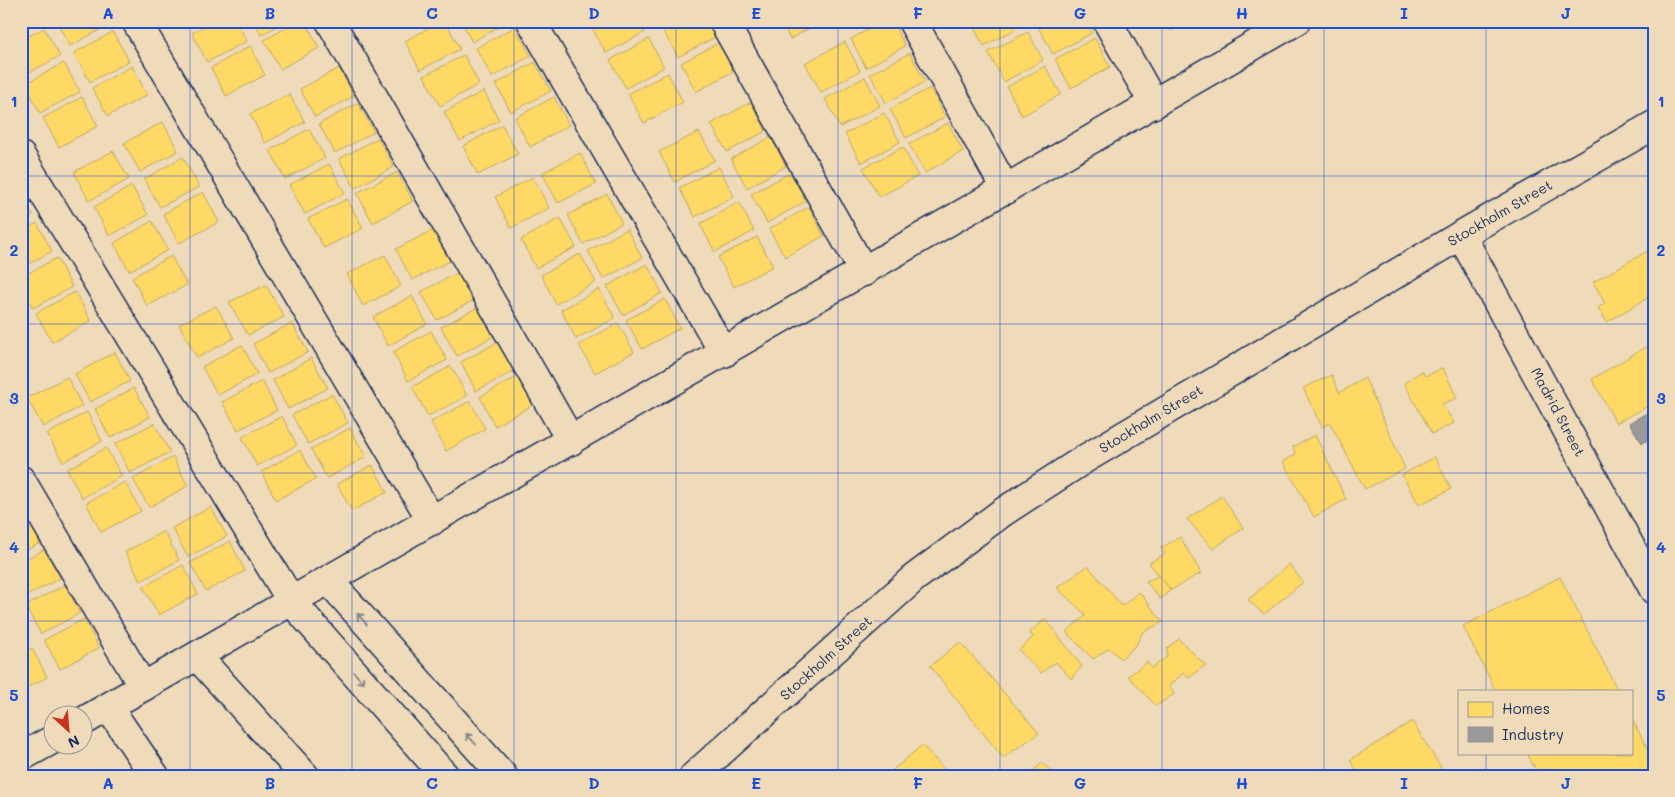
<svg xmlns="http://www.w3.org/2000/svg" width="1675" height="797" font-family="Mali,sans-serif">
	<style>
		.homes { fill: #ffd966; stroke: #bba664 }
		.industry { fill: #999; stroke: #737987 }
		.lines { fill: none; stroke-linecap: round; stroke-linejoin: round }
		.street-casing { stroke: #1b2f5e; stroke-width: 31 }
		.street { stroke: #efdbb9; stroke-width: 28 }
		.oneway { stroke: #85858c }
		.grid { fill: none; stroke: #1d4ed8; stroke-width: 1; stroke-opacity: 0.55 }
		.labels { text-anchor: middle; stroke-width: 5; stroke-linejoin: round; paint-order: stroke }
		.street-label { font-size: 14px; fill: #1b2f5e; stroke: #efdbb9 }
		.neatline { fill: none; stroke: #1d4ed8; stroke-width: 2 }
		.grid-label { font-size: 16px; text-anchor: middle; font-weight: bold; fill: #1d4ed8 }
	</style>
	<rect width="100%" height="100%" fill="#efdbb9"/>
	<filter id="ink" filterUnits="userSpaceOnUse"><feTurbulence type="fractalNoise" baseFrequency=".02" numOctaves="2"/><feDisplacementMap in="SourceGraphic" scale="10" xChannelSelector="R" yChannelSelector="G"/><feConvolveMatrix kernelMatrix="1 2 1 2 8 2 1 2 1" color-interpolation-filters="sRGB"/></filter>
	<g filter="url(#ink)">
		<g class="homes">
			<path d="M21 21H40L21 31Z"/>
			<path d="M56 21H107L109 25 70 46Z"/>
			<path d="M214 21H236L247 41 207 62 192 33Z"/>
			<path d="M254 21H286L261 35Z"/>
			<path d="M299 21H305L319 48 280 69 264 40Z"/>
			<path d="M441 21H445L460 49 420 70 405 41Z"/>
			<path d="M461 21H509L472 42Z"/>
			<path d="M596 21H639L645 32 606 53 590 24Z"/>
			<path d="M676 21H709L717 36 678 57 662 29Z"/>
			<path d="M781 21H822L790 39Z"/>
			<path d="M883 21H892L905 46 866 68 851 39Z"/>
			<path d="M970 21H1021L1023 25 984 46Z"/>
			<path d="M1044 21H1085L1092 33 1053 54 1037 25Z"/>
			<path d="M1165 21H1189L1171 31Z"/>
			<path d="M515 27 531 56 492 77 476 48Z"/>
			<path d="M44 28 60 56 21 77V40Z"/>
			<path d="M113 32 129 61 90 82 74 53Z"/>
			<path d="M1028 32 1043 60 1004 82 988 52Z"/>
			<path d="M1095 38 1110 67 1071 88 1055 59Z"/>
			<path d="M649 39 664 67 626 88 610 60Z"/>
			<path d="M720 42 735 70 696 92 681 63Z"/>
			<path d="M845 42 860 71 821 92 805 63Z"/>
			<path d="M250 46 265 75 226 96 211 68Z"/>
			<path d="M910 53 925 82 886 103 870 74Z"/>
			<path d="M464 55 479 84 440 106 424 76Z"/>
			<path d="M535 62 551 91 511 112 496 84Z"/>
			<path d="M64 63 80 92 40 113 25 84Z"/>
			<path d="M132 66 147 95 108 116 92 88Z"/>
			<path d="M1045 66 1061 94 1022 116 1007 87Z"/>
			<path d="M339 68 354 96 315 117 300 89Z"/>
			<path d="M668 73 683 102 644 123 628 94Z"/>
			<path d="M865 77 880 106 840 127 825 99Z"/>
			<path d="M930 88 945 117 906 138 890 109Z"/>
			<path d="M484 91 499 120 460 141 444 112Z"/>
			<path d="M289 94 305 122 265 143 250 114Z"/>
			<path d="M82 97 98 126 59 147 43 118Z"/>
			<path d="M554 97 569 125 530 147 515 118Z"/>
			<path d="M751 102 766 131 727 152 711 124Z"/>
			<path d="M358 103 374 132 335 153 319 124Z"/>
			<path d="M884 113 900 142 861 163 845 134Z"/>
			<path d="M163 122 178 151 140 172 124 143Z"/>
			<path d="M948 123 963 151 925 173 909 144Z"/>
			<path d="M502 125 518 154 478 175 463 146Z"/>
			<path d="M309 129 325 158 285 179 270 150Z"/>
			<path d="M699 132 715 160 675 182 659 152Z"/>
			<path d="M771 137 786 166 747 188 731 159Z"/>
			<path d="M378 138 394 167 355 188 339 159Z"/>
			<path d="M903 147 918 176 879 197 863 168Z"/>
			<path d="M113 151 129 179 89 201 74 172Z"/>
			<path d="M580 153 596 184 558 203 542 173Z"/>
			<path d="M183 157 199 187 160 207 144 179Z"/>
			<path d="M329 164 345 193 305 214 289 185Z"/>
			<path d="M719 167 734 196 695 217 679 188Z"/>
			<path d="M397 172 413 201 373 223 357 193Z"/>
			<path d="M790 173 806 201 767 223 751 194Z"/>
			<path d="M533 177 549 208 511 228 495 197Z"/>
			<path d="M132 186 148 215 109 236 94 207Z"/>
			<path d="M203 192 219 222 179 243 163 214Z"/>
			<path d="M607 194 622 223 583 244 568 215Z"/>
			<path d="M21 195 33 216 21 222Z"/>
			<path d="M347 199 363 228 324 248 308 219Z"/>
			<path d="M739 202 754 231 715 252 700 224Z"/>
			<path d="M809 207 824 236 785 257 769 229Z"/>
			<path d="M560 218 576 247 536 268 521 240Z"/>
			<path d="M152 221 168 250 129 271 114 243Z"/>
			<path d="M37 223 52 251 21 268V231Z"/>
			<path d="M627 229 642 258 603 279 588 251Z"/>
			<path d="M433 230 450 261 412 280 396 249Z"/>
			<path d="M757 237 773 266 734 287 718 257Z"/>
			<path d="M1648 251 1654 260V294L1607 322 1598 308 1605 303 1593 282Z"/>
			<path d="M580 254 596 282 556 304 541 275Z"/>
			<path d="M385 255 401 286 363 306 347 274Z"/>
			<path d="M171 256 187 285 147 306 132 277Z"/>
			<path d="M57 258 72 287 33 308 21 286V277Z"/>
			<path d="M647 264 662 293 623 315 607 286Z"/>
			<path d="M461 271 476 299 437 320 421 292Z"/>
			<path d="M266 285 284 317 248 335 229 302Z"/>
			<path d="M599 289 615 318 576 339 561 310Z"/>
			<path d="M75 292 91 321 52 342 36 313Z"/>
			<path d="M412 296 427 324 388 346 373 317Z"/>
			<path d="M665 299 680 328 642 349 626 320Z"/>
			<path d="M216 306 234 338 197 358 179 324Z"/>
			<path d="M480 306 496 335 457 356 441 327Z"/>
			<path d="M292 323 308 352 268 373 253 344Z"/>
			<path d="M618 323 634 352 595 373 579 345Z"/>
			<path d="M431 331 447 360 408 381 393 352Z"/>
			<path d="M500 341 516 370 476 391 461 362Z"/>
			<path d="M1654 342V403L1616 423 1592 379Z"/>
			<path d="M242 345 257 374 218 395 202 367Z"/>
			<path d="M115 352 130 381 90 402 75 374Z"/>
			<path d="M311 358 328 388 288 409 273 380Z"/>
			<path d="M451 366 467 396 428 416 412 387Z"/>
			<path d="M1443 368 1457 398 1442 404 1454 423 1432 434 1404 383 1422 371 1425 376Z"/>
			<path d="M1332 375 1339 393 1365 378 1405 469 1365 489 1330 423 1322 427 1303 388Z"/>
			<path d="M519 376 534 404 495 426 480 397Z"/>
			<path d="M67 377 82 406 43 427 27 398Z"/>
			<path d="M262 381 277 410 238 430 222 402Z"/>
			<path d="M134 388 150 417 110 438 95 409Z"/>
			<path d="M332 394 348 423 308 444 292 415Z"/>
			<path d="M470 401 485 429 446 451 431 422Z"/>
			<path d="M87 412 102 441 63 462 47 434Z"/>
			<path d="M282 416 297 445 257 466 242 437Z"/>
			<path d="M154 423 170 452 130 473 115 444Z"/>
			<path d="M350 428 366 457 327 478 311 449Z"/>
			<path d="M1315 435 1346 499 1314 517 1283 462 1296 454 1293 447Z"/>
			<path d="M106 448 122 476 82 498 67 469Z"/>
			<path d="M300 450 316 479 276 500 261 472Z"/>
			<path d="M173 457 188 486 149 507 133 479Z"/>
			<path d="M1435 457 1451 489 1419 505 1402 475Z"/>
			<path d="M372 465 387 492 352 511 337 484Z"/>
			<path d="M125 482 141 511 101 532 86 503Z"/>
			<path d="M1222 496 1243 528 1213 549 1187 519Z"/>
			<path d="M211 507 227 536 188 557 172 528Z"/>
			<path d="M25 514 40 543 21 553V516Z"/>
			<path d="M164 531 179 560 141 581 125 552Z"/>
			<path d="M1180 537 1201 573 1171 590 1149 563 1165 554 1161 548Z"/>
			<path d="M230 541 245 571 206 591 190 563Z"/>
			<path d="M45 549 60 578 21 599V562Z"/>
			<path d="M1289 564 1303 582 1264 614 1248 600Z"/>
			<path d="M183 565 198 594 159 615 143 587Z"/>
			<path d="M1088 566 1122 606 1139 592 1163 622 1143 632 1136 645 1121 659 1109 648 1093 659 1066 632 1086 615 1057 588Z"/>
			<path d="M1159 576 1171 590 1160 599 1146 581Z"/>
			<path d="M1560 577 1618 691H1496L1463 626Z"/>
			<path d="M65 585 80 613 41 634 25 606Z"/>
			<path d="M84 619 99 648 60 669 44 640Z"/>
			<path d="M1045 619 1082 666 1071 679 1056 662 1041 673 1019 650 1033 637 1030 632Z"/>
			<path d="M21 628 29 642 21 646Z"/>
			<path d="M1179 639 1205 665 1189 678 1183 673 1169 686 1174 694 1156 706 1128 676 1147 662 1151 668 1167 657V648Z"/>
			<path d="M960 642 1039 733 1003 758 930 666Z"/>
			<path d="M32 648 47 677 21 691V654Z"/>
			<path d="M1631 717 1654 761V776H1539L1527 753H1631Z"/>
			<path d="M1412 721 1446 776H1360L1350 760Z"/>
			<path d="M922 745 949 774 886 776Z"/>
			<path d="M1042 763 1057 776H1028Z"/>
		</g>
		<path class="industry" d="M1654 409V437L1642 443 1629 423Z"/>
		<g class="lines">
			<defs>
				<g id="street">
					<path d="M136 21 432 521"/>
					<path d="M330 21 571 441"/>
					<path d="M531 21 724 353"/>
					<path d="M723 21 864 272"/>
					<path d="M912 21 1006 190"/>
					<path d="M1107 21 1154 104"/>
					<path d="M21 156 292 602 445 776"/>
					<path d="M1461 235 1654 590"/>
					<path d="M21 480 143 687"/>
					<path d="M329 581 503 776"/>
					<path d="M197 656 305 776"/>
					<path d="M109 708 155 776"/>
					<path d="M82 722 1296 21"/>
					<path d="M21 757 52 740"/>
					<path d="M694 776 914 578 1003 512 1083 460 1461 235 1654 125"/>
				</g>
			</defs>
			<use href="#street" class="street-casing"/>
			<use href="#street" class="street"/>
		</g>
		<defs><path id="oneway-shaft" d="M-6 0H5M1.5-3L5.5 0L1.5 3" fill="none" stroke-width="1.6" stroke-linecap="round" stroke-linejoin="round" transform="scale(1.25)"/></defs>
		<g class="oneway">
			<use href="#oneway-shaft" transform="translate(362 619) rotate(-132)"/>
			<use href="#oneway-shaft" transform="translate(359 678) rotate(48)"/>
			<use href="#oneway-shaft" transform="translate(471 739) rotate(-132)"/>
		</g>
	</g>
	<path class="grid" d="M190 21V776M352 21V776M514 21V776M676 21V776M838 21V776M1000 21V776M1162 21V776M1324 21V776M1486 21V691M21 176H1654M21 324H1654M21 473H1654M21 621H1654M1486 753V776"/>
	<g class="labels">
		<g class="street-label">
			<text transform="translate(1500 213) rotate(-30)" y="5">Stockholm Street</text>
			<text transform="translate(1558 412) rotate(62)" y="5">Madrid Street</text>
			<text transform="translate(1151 419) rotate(-31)" y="5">Stockholm Street</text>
			<text transform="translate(826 658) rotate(-42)" y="5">Stockholm Street</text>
		</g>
	</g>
	<rect width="1675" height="797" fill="none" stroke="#efdbb9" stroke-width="55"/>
	<rect x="1458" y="690" width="175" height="65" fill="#efdbb9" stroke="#9a9695"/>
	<rect x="1468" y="702" width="25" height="15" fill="#ffd966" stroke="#9a9695"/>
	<text x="1502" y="714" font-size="15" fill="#1b2f5e">Homes</text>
	<rect x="1468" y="727" width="25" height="15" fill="#999999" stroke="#9a9695"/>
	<text x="1502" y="740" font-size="15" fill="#1b2f5e">Industry</text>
	<g transform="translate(68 730) rotate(154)"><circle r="24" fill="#efdbb9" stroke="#9a9695"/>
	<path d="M0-4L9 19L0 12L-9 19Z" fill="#c8321e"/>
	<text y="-8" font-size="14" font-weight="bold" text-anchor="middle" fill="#1b2f5e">N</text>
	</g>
	<rect x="28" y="28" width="1620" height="742" class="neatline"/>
	<g class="grid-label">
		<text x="108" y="19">A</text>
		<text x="270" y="19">B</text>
		<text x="432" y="19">C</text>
		<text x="594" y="19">D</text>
		<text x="756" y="19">E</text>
		<text x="918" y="19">F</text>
		<text x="1080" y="19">G</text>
		<text x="1242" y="19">H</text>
		<text x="1404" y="19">I</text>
		<text x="1566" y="19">J</text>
		<text x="14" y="107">1</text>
		<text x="1661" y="107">1</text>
		<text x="14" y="256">2</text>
		<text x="1661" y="256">2</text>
		<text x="14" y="404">3</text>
		<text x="1661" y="404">3</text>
		<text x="14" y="553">4</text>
		<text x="1661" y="553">4</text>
		<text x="14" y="701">5</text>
		<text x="1661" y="701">5</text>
		<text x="108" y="789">A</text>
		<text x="270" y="789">B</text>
		<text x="432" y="789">C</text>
		<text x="594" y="789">D</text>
		<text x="756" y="789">E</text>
		<text x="918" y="789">F</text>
		<text x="1080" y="789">G</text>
		<text x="1242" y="789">H</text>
		<text x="1404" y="789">I</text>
		<text x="1566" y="789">J</text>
	</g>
</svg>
